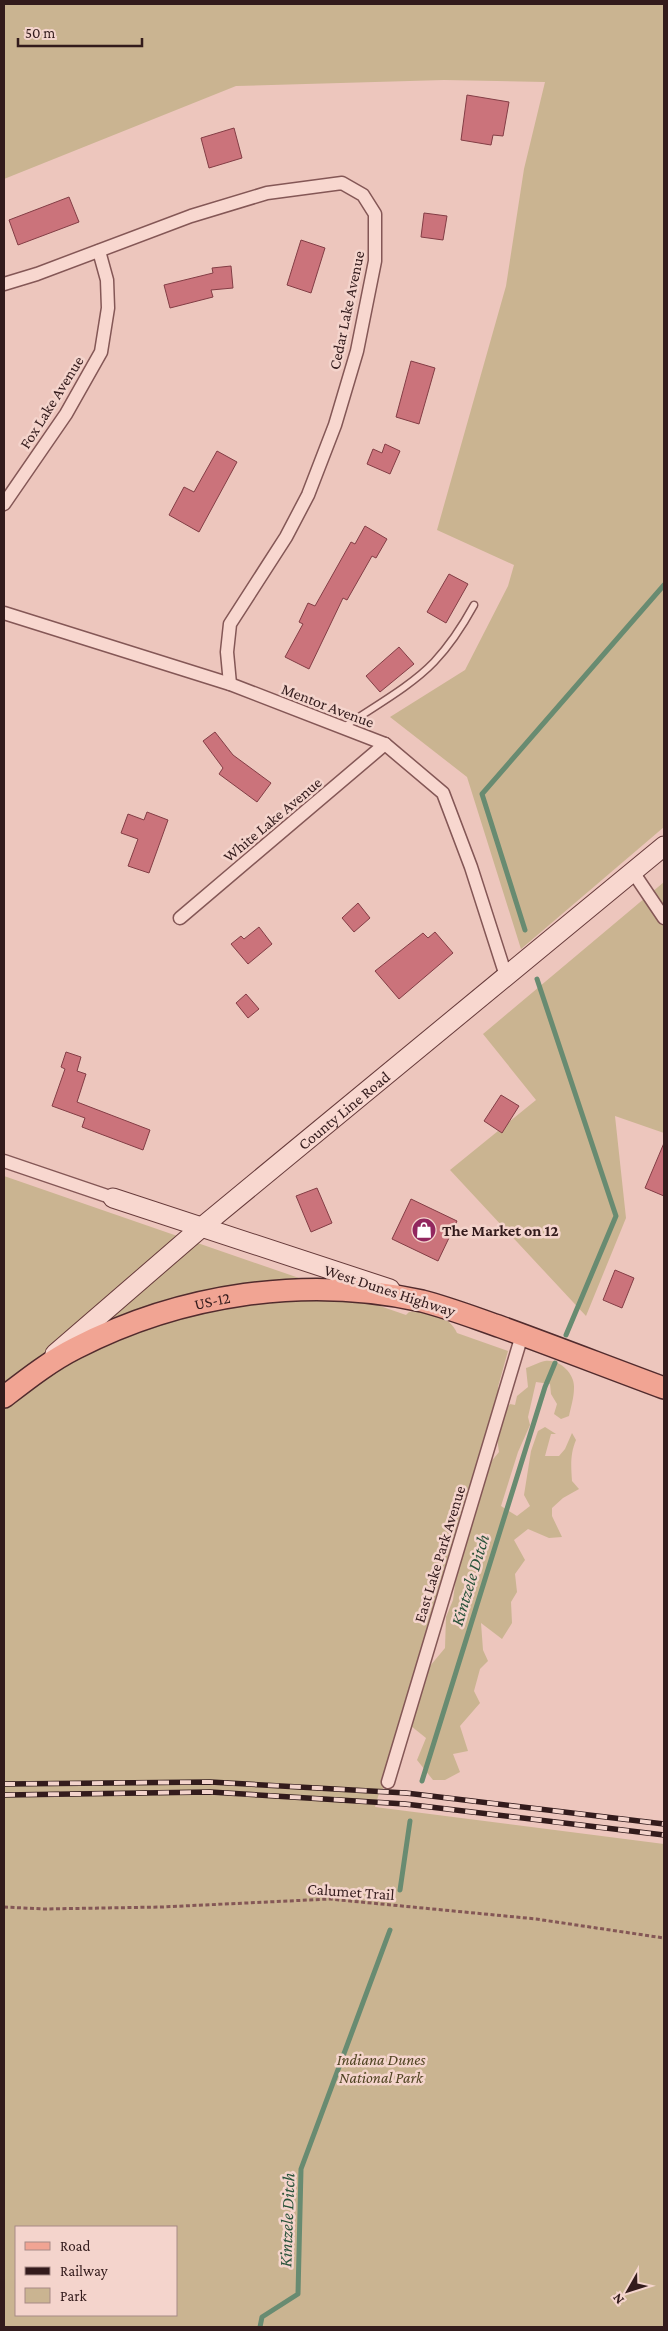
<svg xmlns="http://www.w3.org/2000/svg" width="668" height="2331" font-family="'Crimson Pro',serif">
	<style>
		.green { fill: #cab491; fill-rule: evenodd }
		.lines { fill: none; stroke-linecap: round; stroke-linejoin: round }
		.stream { stroke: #688b71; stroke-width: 5 }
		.building { fill: #cb737b; stroke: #833d45 }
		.lane-casing { stroke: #845756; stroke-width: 9 }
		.street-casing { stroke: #845756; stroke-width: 15 }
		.secondary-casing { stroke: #663a3a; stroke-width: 21 }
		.primary-casing { stroke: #512b2d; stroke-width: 24 }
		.path { stroke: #845756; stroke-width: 3; stroke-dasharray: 4 2.5; stroke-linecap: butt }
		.lane { stroke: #f8d7cf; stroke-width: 6 }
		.street { stroke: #f8d7cf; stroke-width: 12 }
		.secondary { stroke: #f8d7cf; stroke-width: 19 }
		.primary { stroke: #f1a493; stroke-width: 21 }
		.rail-casing { stroke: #331b1c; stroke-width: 5.5 }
		.rail { stroke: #f4d4cc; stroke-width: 4; stroke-dasharray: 11; stroke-linecap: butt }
		.labels { text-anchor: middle; stroke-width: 5; stroke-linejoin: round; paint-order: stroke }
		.street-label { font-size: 16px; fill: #331b1c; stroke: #f4d4cc }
		.poi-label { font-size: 16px; font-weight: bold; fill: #331b1c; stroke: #f4d4cc; text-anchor: start }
		.park-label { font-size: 16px; font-style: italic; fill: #504422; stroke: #f4d4cc }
		.water-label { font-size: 18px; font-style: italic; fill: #2a533b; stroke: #f4d4cc }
	</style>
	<rect width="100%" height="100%" fill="#edc6bd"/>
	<g class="green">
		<path d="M4 4H664V827L521 949 467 777 390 717 465 670 508 586 514 565 437 530 506 286 524 169 545 82 444 80 236 86 4 179Z"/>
		<path d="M664 882V1133L615 1116 626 1218 586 1316 450 1170 536 1100 483 1034Z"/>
		<path d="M4 1176 406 1315 409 1312C427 1310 449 1315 457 1333L508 1351 498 1387 500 1394 490 1463 499 1452C496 1435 498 1417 510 1404L515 1405 517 1396 528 1387 526 1368C532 1366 539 1362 545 1361 560 1359 575 1374 574 1388 574 1397 571 1407 569 1416L561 1419 554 1414 557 1404 551 1394 550 1384 536 1382 528 1417 530 1425 518 1452 501 1506 517 1516 530 1506 524 1495 531 1451 538 1431 545 1427 556 1434H551L545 1456H559L565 1449 572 1433 576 1440C570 1454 571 1466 572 1481L579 1489 563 1498 552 1508V1516L562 1537 549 1538 528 1529 514 1540 525 1560 515 1574 517 1592 511 1602 512 1623 502 1639 481 1623 483 1650 488 1661 480 1669 474 1691 480 1703 460 1726 468 1751 453 1754 460 1772 445 1780H433L417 1760 426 1738 411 1726 427 1677 417 1676 389 1758 383 1790H380L375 1807 664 1844V2327H4ZM456 1578 453 1600 446 1617 445 1648 430 1666 421 1659ZM16 2227H176V2315H16Z"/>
	</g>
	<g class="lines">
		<g class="stream">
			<path d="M525 930 482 794 664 585"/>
			<path d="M537 979 616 1216 566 1335"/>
			<path d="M422 1781 545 1387 555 1363"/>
			<path d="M400 1890 410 1821"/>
			<path d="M260 2327 262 2317 298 2294 301 2169 390 1930"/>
		</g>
	</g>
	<g class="building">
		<path d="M467 95 509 102 503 136 493 135 491 145 461 140Z"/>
		<path d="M234 128 242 158 209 168 201 138Z"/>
		<path d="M69 197 79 222 18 245 9 220Z"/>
		<path d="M424 213 447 216 443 240 421 237Z"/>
		<path d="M301 240 325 248 311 293 287 285Z"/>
		<path d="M231 266 233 288 211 290 213 297 170 308 164 285 213 273 212 268Z"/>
		<path d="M411 361 435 368 419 424 396 417Z"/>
		<path d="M385 444 400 451 390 474 367 464 373 449 382 453Z"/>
		<path d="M217 451 237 462 199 532 169 515 184 487 194 492Z"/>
		<path d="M365 526 387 539 376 558 372 556 347 600 343 598 309 669 285 657 303 624 299 622 308 603 315 606 351 542 355 544Z"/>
		<path d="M449 574 468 584 446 623 427 612Z"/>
		<path d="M399 647 414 664 380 692 366 676Z"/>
		<path d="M215 732 233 755 271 783 257 802 219 774 223 768 203 741Z"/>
		<path d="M147 812 168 820 149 873 128 866 138 839 121 833 128 814 144 820Z"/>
		<path d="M358 903 370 918 354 932 342 918Z"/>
		<path d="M259 927 272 944 248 964 231 944 241 936 244 939Z"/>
		<path d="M435 932 453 953 399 999 375 971 423 933 428 938Z"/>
		<path d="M246 994 259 1009 248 1018 236 1003Z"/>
		<path d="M66 1052 81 1057 77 1071 86 1074 77 1102 150 1130 143 1150 82 1127 85 1118 52 1106 65 1069 61 1067Z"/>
		<path d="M501 1095 519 1106 502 1133 484 1121Z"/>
		<path d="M664 1143V1196L645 1188Z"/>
		<path d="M317 1188 332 1223 311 1232 296 1196Z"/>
		<path d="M411 1199 457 1221 438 1261 392 1239Z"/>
		<path d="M615 1270 634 1278 622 1308 603 1300Z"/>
	</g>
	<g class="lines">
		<defs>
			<path id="lane" d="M344 727C373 707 410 687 434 662 451 644 463 625 474 605"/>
			<g id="street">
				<path d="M4 284 37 274 191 216 267 193 342 183 363 195 375 214V261L357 351 335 425 308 495 286 537 230 624 227 652 230 684"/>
				<path d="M4 504 66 414 101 352 108 308 107 280 99 251"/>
				<path d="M4 613 230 684 385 744 443 793 471 867 506 976"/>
				<path d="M633 872 664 918"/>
				<path d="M180 918 385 744"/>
				<path d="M4 1161 113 1198"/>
				<path d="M388 1782 522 1335"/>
			</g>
			<g id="secondary">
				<path d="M113 1198 390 1289"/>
				<path id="s1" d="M55 1354 203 1226 664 846"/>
			</g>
			<g id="primary">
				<path id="s2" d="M4 1397C26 1380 50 1361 76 1348 181 1294 306 1275 422 1301 449 1308 475 1318 501 1327 556 1347 610 1368 664 1388"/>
			</g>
		</defs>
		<use href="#lane" class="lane-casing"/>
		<use href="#street" class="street-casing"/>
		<use href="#secondary" class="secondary-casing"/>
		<use href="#primary" class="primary-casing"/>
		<path class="path" d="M4 1907 44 1909 162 1907 330 1899 536 1919 664 1938"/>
		<use href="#lane" class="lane"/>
		<use href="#street" class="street"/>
		<use href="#secondary" class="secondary"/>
		<use href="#primary" class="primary"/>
		<defs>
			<g id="rail">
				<path d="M4 1784 210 1782 406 1793 664 1824"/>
				<path d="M4 1795 210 1792 405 1804 664 1835"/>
			</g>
		</defs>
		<use href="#rail" class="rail-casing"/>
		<use href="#rail" class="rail"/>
	</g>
	<defs>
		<symbol id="shop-disc" viewBox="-11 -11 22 22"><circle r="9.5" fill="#92275f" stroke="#f4d4cc"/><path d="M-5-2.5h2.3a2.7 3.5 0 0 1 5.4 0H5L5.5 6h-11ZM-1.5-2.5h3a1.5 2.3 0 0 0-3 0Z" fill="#fff"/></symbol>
	</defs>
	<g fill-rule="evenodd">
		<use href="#shop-disc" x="410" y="1216" width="28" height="28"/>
	</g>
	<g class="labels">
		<g class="street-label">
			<text transform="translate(346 310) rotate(-78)" y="6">Cedar Lake Avenue</text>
			<text transform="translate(51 402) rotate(-58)" y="6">Fox Lake Avenue</text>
			<text transform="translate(328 705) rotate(21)" y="6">Mentor Avenue</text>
			<text transform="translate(272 819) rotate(-40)" y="6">White Lake Avenue</text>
			<text dy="6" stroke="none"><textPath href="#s1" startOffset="378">County Line Road</textPath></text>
			<text transform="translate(390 1290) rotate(18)" y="6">West Dunes Highway</text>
			<text dy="6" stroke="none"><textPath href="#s2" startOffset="232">US-12</textPath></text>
			<text transform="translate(439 1554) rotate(-73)" y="6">East Lake Park Avenue</text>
			<text transform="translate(351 1891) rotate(4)" y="6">Calumet Trail</text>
		</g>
		<g class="poi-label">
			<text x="442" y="1236">The Market on 12</text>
		</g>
		<g class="park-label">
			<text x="381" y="2065">Indiana Dunes<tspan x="381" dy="18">National Park</tspan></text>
		</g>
		<g class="water-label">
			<text transform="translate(470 1580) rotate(-73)" y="6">Kintzele Ditch</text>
			<text transform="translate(287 2220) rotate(-88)" y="6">Kintzele Ditch</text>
		</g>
	</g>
	<rect width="668" height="2331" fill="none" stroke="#331b1c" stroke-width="10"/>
	<rect x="15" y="2226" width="162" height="90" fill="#f4d4cc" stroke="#a78a86"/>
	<rect x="25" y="2242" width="25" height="8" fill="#f1a493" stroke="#a78a86"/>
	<text x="60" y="2251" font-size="15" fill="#331b1c">Road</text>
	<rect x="25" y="2267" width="25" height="8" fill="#331b1c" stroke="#a78a86"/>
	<text x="60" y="2276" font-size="15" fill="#331b1c">Railway</text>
	<rect x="25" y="2288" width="25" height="15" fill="#cab491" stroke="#a78a86"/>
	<text x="60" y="2301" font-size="15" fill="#331b1c">Park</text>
	<g transform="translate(628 2291) rotate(231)" stroke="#f4d4cc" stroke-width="4" paint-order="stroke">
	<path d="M0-4L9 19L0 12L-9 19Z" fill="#331b1c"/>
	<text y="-8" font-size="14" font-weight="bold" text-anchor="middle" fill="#331b1c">N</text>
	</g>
	<path d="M18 38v8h124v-8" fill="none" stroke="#331b1c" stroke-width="2.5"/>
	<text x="25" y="38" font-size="15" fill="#331b1c" stroke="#f4d4cc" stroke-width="4" paint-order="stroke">50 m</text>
</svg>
